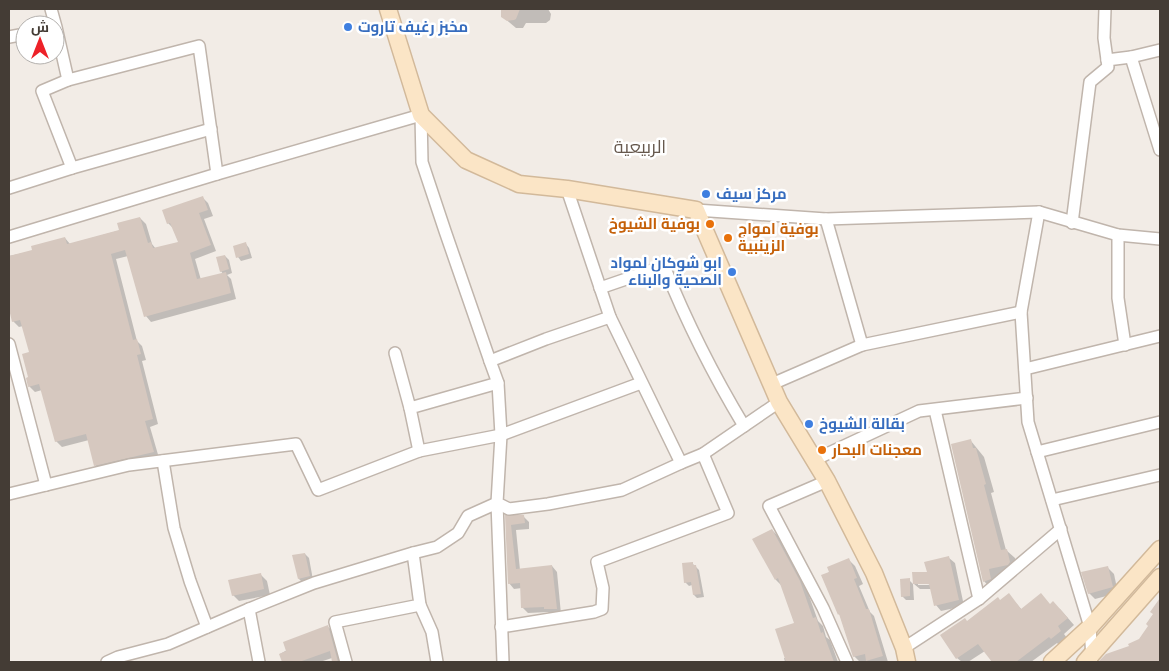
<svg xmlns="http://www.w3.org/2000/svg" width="1169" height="671" font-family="'Noto Sans',Cairo,sans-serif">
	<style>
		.shadow { fill: #0003; fill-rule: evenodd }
		.building { fill: #d6c8bf }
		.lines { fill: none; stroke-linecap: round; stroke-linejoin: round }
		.street-casing { stroke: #c0b5ac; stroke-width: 14 }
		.secondary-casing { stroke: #d2b99a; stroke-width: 19 }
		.street { stroke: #fff; stroke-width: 11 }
		.secondary { stroke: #fbe5c6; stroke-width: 16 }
		.shop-dot { fill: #3f7fe0; stroke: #fff; stroke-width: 2 }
		.food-dot { fill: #e8710a; stroke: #fff; stroke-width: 2 }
		.labels { text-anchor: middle; stroke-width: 5; stroke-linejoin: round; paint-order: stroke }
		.shop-label { font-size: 15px; font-weight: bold; fill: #366cbe; stroke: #fff; text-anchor: start }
		.food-label { font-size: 15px; font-weight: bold; fill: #c56008; stroke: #fff; text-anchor: start }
		.quarter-label { font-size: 18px; fill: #66584d; stroke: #fff }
	</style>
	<rect width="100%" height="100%" fill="#f2ece6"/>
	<g class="shadow">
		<path d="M504 9H548L551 14 550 20 546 23H526L523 28H516L503 17Z"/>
		<path d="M202 197 208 203 213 216 204 219 216 251 195 259 201 280 223 274 221 271 225 256 229 260 232 273 227 275 231 279 236 299 151 322 146 316 128 256 116 259 137 341 142 346 146 360 142 361 158 424 150 427 159 458 101 471 95 465 89 440 62 447 56 441 42 390 35 392 29 386 31 353 23 326 19 327 13 321 9 304V256L33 251 65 238 70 244 121 230 140 218 146 224 152 244 156 249 179 243 174 229 168 223Z"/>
		<path d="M246 244 249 248 252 258 241 261 238 257Z"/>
		<path d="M971 441 984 457 994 492 991 493 1006 550 1015 558 1018 571 992 590 984 581Z"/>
		<path d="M523 516 529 522V529L516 530 520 570 552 566 557 572 561 614H550L548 612 528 613 522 607V588L514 589 509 583 506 517Z"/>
		<path d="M772 530 779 537 807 590 818 621 823 626 826 637 830 640 838 662H785L784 658H786L795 624 782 586 776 580Z"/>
		<path d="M305 554 309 558 313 580 303 583 299 579Z"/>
		<path d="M949 558 955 563 964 606 941 611 936 605 932 589H920L914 584ZM918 583 936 585H918Z"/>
		<path d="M849 560 855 566 863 584 859 586 870 612 874 616 888 662H869L868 661 860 662 854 656 842 617 839 614 823 576Z"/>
		<path d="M692 563 699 570 704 597 697 598 694 595 692 585 689 586 685 582Z"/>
		<path d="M1108 568 1114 574 1118 593 1095 599 1089 593Z"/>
		<path d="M261 575 267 581 270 595 239 601 233 595Z"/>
		<path d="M909 580 913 584 914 600H906L902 596Z"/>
		<path d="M1009 595 1022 610 1050 605 1060 609 1074 625 1064 634 1067 638 1059 645 1057 643 1031 662H991L992 661 985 651 968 662H962L957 658 968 623Z"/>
		<path d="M1160 601V662H1100L1107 655 1131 647 1140 640 1150 626 1155 614 1152 612Z"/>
		<path d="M328 627 334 632 342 662H333L332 658 320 662H283L280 654Z"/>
	</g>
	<g class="building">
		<path d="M501 9H520L516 19 514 20 507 21 501 17Z"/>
		<path d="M203 196 208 210 199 213 211 245 190 253 197 279 226 272 231 293 144 317 125 250 111 254 133 340 137 339 141 354 137 355 153 419 145 421 154 452 94 466 86 434 55 442 39 384 28 387 26 378 28 377 22 354 29 352 20 320 12 322 9 309V256L32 250 31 246 65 237 67 244 119 230 117 223 140 217 148 243 151 242 153 248 178 242 170 223 167 224 162 210Z"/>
		<path d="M246 242 249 254 236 258 233 246Z"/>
		<path d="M225 255 229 269 220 272 216 257Z"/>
		<path d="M971 439 973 448H976L986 484 984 485 1001 550 1007 549 1010 562 1008 565 989 569 991 579 983 582 951 444Z"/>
		<path d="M505 515H524L525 523 511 525 516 569 552 565 557 609H544V607L521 608 520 583 508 584Z"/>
		<path d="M772 529 800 581 813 618 816 617 821 633 823 632 834 662H786L775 629 794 623 778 578 775 580 752 539Z"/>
		<path d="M305 553 310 576 298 579 292 555Z"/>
		<path d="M949 556 959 600 934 606 929 584H913L912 572H927L924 562Z"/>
		<path d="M849 558 857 578 854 579 866 609H869L883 656 866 661 865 654 853 657 839 614 838 615 821 575 829 572 827 567Z"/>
		<path d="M693 562V565H696L701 594 693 595 691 582 684 583 682 563Z"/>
		<path d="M1108 566 1113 587 1088 594 1081 572Z"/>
		<path d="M261 573 264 589 232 596 228 580Z"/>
		<path d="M910 578V596L901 597 900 579Z"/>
		<path d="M1009 593 1021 609 1041 593 1050 604 1053 601 1068 618 1058 626 1061 631 1051 639 1049 637 1016 662H992L978 644 956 659 940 635 965 618 967 621 998 597 1000 600Z"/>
		<path d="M1160 598V662H1098L1106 654 1129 646 1128 644 1139 639 1148 626 1146 624 1153 614 1150 612Z"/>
		<path d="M328 625 338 662H332L330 651 299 662H282L279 654 286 651 283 642Z"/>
	</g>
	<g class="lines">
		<defs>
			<g id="street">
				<path d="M51 9 56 27 68 80 199 46 217 174"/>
				<path d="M9 37 25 34"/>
				<path d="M1160 50 1131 57 1160 150"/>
				<path d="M1107 60 1131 57"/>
				<path d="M68 80 42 91 72 168 211 129"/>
				<path d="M9 188 72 168"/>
				<path d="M567 189 610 317 681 463 703 454 779 402"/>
				<path d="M696 210 826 219 1039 212 1118 235 1160 239"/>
				<path d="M1039 212 1021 312 1028 422 1090 627 1092 658"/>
				<path d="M826 219 862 345"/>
				<path d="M1072 223 1090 82 1108 67 1104 38 1105 9"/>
				<path d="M1118 235V298L1125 345"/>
				<path d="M9 237 217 174 421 115 422 162 445 231 490 361"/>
				<path d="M600 288 664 266C687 323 712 373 744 426"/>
				<path d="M9 344 46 485"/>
				<path d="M395 353 410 408"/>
				<path d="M1025 369 1160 336"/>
				<path d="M498 383 501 435 641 383"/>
				<path d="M772 384 862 345 1021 312"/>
				<path d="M935 410 979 599"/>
				<path d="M419 451 501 435 497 503 509 509 548 504 622 490 681 463"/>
				<path d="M1037 452 1160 422"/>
				<path d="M814 460 919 411 1027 398"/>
				<path d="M163 461 174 528 190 581 207 627"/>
				<path d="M827 481 769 506 823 608 847 662"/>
				<path d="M9 494 129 465 296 444 318 490 419 451 410 408 498 383 490 361 546 339 610 317"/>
				<path d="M1052 500 1160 475"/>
				<path d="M413 553 437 547 458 533 468 516 497 503 503 662"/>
				<path d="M420 605 432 632 437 662"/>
				<path d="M249 609 259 662"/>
				<path d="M501 627 594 612 602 609 603 588 597 562 728 513 703 454"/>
				<path d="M904 648 979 599 1061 529"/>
				<path d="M107 662 118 657 168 644 249 609 314 583 413 553 420 605 335 622 346 662"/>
			</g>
			<g id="secondary">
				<path d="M388 9 421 115 466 160 519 184 567 189 696 210 779 402 827 481 874 573 904 648 907 662"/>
				<path d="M1052 662 1090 627 1160 549"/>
				<path d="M1085 662 1160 577"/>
			</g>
		</defs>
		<use href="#street" class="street-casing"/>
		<use href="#secondary" class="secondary-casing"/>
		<use href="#street" class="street"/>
		<use href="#secondary" class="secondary"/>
	</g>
	<g class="shop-dot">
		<circle cx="348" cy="27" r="5"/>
		<circle cx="706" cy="194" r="5"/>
		<circle cx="732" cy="272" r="5"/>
		<circle cx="809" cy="424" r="5"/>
	</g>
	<g class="food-dot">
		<circle cx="710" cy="224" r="5"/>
		<circle cx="728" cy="238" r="5"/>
		<circle cx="822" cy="450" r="5"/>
	</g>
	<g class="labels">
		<g class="shop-label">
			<text x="358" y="32">مخبز رغيف تاروت</text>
			<text x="716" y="199">مركز سيف</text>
			<text x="722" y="268" text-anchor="end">ابو شوكان لمواد<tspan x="722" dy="17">الصحية والبناء</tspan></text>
			<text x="819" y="429">بقالة الشيوخ</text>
		</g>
		<g class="food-label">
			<text x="700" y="229" text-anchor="end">بوفية الشيوخ</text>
			<text x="738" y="234">بوفية امواج<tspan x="738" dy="17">الزينبية</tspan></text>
			<text x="832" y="455">معجنات البحار</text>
		</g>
		<g class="quarter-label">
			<text x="640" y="153">الربيعية</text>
		</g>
	</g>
	<rect width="1169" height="671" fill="none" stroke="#443c35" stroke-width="20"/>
	<g transform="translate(40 40)"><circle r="24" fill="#ffffff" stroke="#b4b1ae"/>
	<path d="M0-4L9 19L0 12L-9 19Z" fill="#ed2128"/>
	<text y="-8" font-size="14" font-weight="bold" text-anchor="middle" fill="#443c35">ش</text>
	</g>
</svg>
